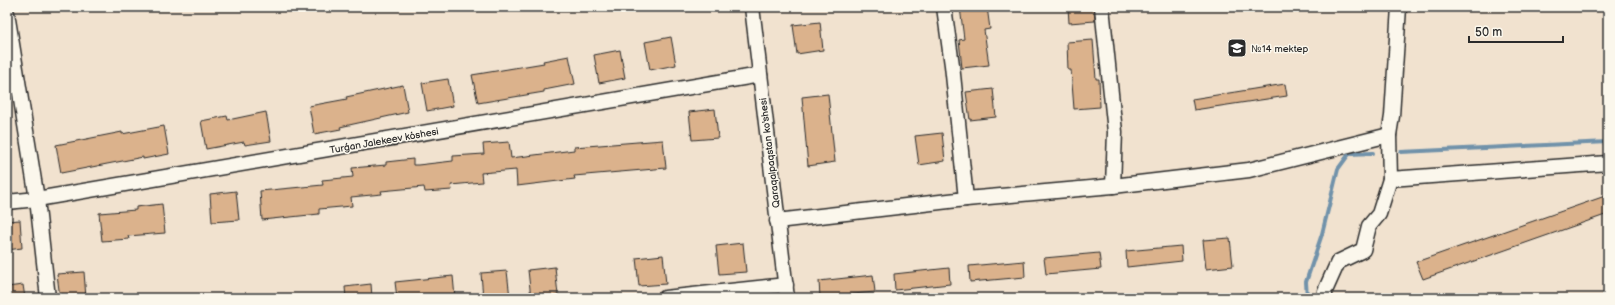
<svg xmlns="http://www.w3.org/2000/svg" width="1615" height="305" font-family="'Balsamiq Sans',sans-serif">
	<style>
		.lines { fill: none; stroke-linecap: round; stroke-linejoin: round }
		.stream { stroke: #7192aa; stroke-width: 4 }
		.building { fill: #dbb28c; stroke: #2b2b2b }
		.minor-casing { stroke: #2b2b2b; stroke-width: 17 }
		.minor { stroke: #fbf7ec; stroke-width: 14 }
		.labels { text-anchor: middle; stroke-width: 3; stroke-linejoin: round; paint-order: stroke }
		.poi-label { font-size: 10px; fill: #2b2b2b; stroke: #fbf7ec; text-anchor: start }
		.street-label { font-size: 10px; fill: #2b2b2b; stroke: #fbf7ec }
	</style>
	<rect width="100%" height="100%" fill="#f1e2cf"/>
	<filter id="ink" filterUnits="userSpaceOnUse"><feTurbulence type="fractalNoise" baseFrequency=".025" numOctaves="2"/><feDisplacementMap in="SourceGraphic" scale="8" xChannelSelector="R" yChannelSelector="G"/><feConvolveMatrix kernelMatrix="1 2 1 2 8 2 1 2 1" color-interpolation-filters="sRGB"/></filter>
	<g filter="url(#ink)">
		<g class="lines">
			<g class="stream">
				<path d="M1401 152 1608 142"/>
				<path d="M1307 298 1306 282 1322 234 1338 169 1349 154 1373 153"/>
			</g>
		</g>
		<g class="building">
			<path d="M960 7H987L990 29 984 30 989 65 962 68 959 40 964 39Z"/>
			<path d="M1068 7H1094L1095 21 1069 23Z"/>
			<path d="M820 22 823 50 797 54 793 25Z"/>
			<path d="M671 37 676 65 650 70 645 42Z"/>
			<path d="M1093 40 1096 79H1099L1100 107 1074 109 1071 70H1068L1067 42Z"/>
			<path d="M620 50 625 78 599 83 594 55Z"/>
			<path d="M569 56 575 84 544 90V92L478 103 472 75 544 63 543 61Z"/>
			<path d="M448 79 453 106 427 111 422 83Z"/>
			<path d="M1285 84 1287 96 1194 110 1192 99Z"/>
			<path d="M403 85 408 112 340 127 341 129 314 134 309 106 347 99 346 97Z"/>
			<path d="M993 89 996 117 970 120 966 92Z"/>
			<path d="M828 94 835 162 808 166 802 97Z"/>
			<path d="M715 109 718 138 692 140 689 112Z"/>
			<path d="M266 112 271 141 245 145 244 142 206 149 201 121 227 116 228 120Z"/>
			<path d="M164 126 169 154 143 159V157L61 173 56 145 122 132V134Z"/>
			<path d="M942 133 945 161 919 165 915 136Z"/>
			<path d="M663 140 666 168 574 176 575 179 517 186 516 170 481 173 482 182 451 185 452 190 425 192 424 187 381 191 382 194 351 197 352 206 319 209V214L262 220 260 191 323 185 322 180 353 177 352 168 386 165V162L413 159V165H418L453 161V156L484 154 483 144 509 142 511 158 574 150V147Z"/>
			<path d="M236 191 239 220 212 222 210 194Z"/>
			<path d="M1608 195V214L1423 279 1416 262Z"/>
			<path d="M162 204 165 233 128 236 129 239 102 241 99 213 136 210V207Z"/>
			<path d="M20 220 22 248 7 250V221Z"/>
			<path d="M1230 238 1233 266 1206 269 1203 240Z"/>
			<path d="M743 243 746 272 719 274 716 246Z"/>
			<path d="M1181 246 1182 261 1127 267 1126 251Z"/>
			<path d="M1099 253 1101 269 1046 274 1044 258Z"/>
			<path d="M663 255 666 284 639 286 636 258Z"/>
			<path d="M1024 261 1025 277 970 282 969 266Z"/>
			<path d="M555 267 558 295 531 298 528 270Z"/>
			<path d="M949 268 950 284 895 290 894 274Z"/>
			<path d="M507 271 510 298H483L481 273Z"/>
			<path d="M84 272 86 298H60L57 274Z"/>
			<path d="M873 275 875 292 820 297 819 281Z"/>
			<path d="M453 276 455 298H397L395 282Z"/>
			<path d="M371 284 372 298H346L345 287Z"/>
			<path d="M23 285 25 298H7V287Z"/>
		</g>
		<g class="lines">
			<defs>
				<g id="minor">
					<path d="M752 7 787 298"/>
					<path d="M944 7 952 65 966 199"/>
					<path d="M1102 7 1115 132 1113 186"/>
					<path d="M7 13 37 199 48 298"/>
					<path d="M1390 179 1608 163"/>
					<path d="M7 202 37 199 760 75"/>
					<path d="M777 221 966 199 1113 186 1249 170 1389 135"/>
					<path d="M665 298 786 285"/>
					<path d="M1325 298V291L1338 262 1363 250 1369 226 1379 214 1390 179 1389 135 1392 116 1399 7"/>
				</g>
			</defs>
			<use href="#minor" class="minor-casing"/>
			<use href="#minor" class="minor"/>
		</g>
	</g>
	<defs>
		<symbol id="school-square" viewBox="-11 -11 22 22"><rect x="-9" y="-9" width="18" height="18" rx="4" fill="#2b2b2b" stroke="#fbf7ec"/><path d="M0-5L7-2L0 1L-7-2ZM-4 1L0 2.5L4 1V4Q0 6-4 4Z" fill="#fff"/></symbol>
	</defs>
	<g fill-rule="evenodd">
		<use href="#school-square" x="1226" y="37" width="22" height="22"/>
	</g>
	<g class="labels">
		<g class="poi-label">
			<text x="1251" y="52">№14 mektep</text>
		</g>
		<g class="street-label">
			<text transform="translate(384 140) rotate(-10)" y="4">Turǵan Jalekeev kóshesi</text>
			<text transform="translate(769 153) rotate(-97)" y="4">Qaraqalpaqstan ko'shesi</text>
		</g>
	</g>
	<rect width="1615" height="305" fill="none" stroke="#fbf7ec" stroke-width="24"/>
	<rect x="12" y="12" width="1591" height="281" fill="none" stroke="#2b2b2b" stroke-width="1.5" filter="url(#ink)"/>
	<path d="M1469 36v6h94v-6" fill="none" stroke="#2b2b2b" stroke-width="2"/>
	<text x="1475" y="36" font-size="12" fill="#2b2b2b" stroke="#fbf7ec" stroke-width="3" paint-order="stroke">50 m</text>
</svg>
